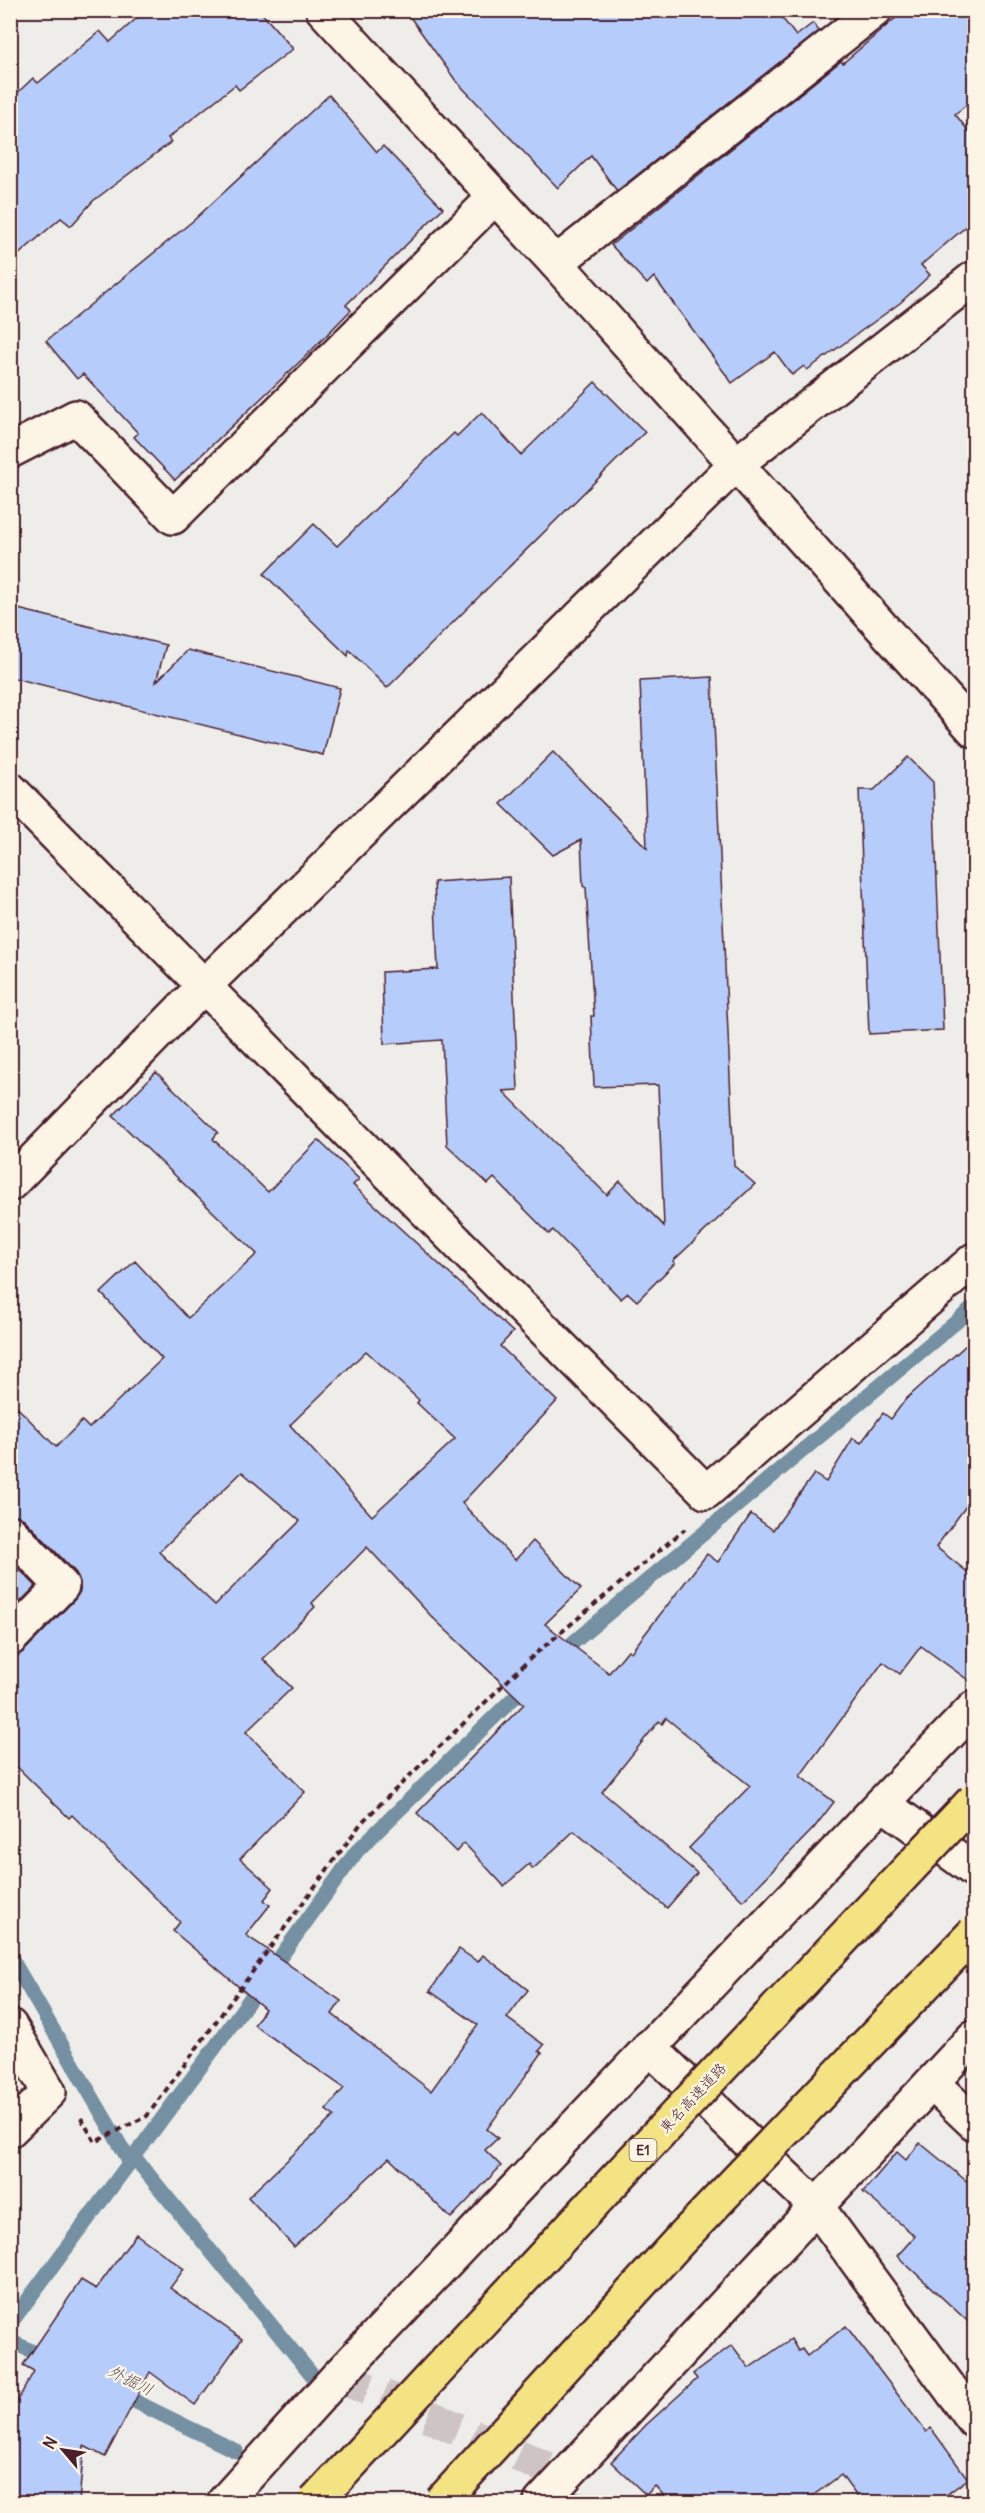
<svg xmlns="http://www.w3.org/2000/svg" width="985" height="2513" font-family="Delius,'Klee One',sans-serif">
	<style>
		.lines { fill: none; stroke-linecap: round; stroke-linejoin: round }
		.stream { stroke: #7590a2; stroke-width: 15 }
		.building { fill: #b6ccfb; stroke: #4a1f2b; stroke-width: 1.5; fill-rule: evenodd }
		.minor-tunnel { stroke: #cdc4c3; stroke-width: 33; stroke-dasharray: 33 16; stroke-linecap: butt }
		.minor-casing { stroke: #4a1f2b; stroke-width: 38 }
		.tertiary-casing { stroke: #4a1f2b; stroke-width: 38 }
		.path { stroke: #4a1f2b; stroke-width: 4; stroke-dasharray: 6 4.5; stroke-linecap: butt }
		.minor { stroke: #fcf5e5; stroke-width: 33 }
		.tertiary { stroke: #fcf5e5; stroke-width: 33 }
		.motorway-bridge-casing { stroke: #4a1f2b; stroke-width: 38; stroke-linecap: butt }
		.motorway-bridge { stroke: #f4e382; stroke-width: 33 }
		.labels { text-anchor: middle; stroke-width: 4.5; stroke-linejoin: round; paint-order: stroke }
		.shield { fill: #fcf5e5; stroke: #7f5f63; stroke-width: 1.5 }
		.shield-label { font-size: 14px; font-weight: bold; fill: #4a1f2b }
		.street-label { font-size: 15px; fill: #4a1f2b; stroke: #fcf5e5 }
		.water-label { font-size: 16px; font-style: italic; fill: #5c4e5d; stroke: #fcf5e5 }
	</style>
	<rect width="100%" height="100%" fill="#eeede9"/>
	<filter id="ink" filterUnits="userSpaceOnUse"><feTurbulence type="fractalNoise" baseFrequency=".0167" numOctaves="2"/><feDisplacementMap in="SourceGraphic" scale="12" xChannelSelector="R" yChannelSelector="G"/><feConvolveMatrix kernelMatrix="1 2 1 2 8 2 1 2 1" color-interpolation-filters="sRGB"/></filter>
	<g filter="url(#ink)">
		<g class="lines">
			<g class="stream">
				<path d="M556 1657 974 1307"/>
				<path d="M10 1956 130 2162"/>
				<path d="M134 2157 312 2375"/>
				<path d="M10 2324 216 2046 357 1851 530 1682"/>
				<path d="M10 2341 51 2360"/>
				<path d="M116 2392 236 2451"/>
				<path d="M564 2499 602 2502"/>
			</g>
		</g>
		<g class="building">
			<path d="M146 10H259L293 49 239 90 235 85 168 138 171 142 93 201 71 226 61 218 10 262V100L33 78 38 83 100 31 110 42Z"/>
			<path d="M405 10H776L796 36 813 23 819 31 617 191 591 156 558 188 456 81Z"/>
			<path d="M905 10H960L975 29V98L955 114 975 139V219L921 265 930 275 900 303 807 370 804 366 792 375 775 352 732 383 654 277 647 284 611 245 841 61 843 63Z"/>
			<path d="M329 95 377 152 383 146 443 208 346 305 351 310 308 354 175 480 134 437 138 433 83 374 77 379 46 341 194 220Z"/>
			<path d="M595 382 645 432 387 688 349 650 348 656 264 574 314 524 337 546 454 433 457 436 482 412 521 455Z"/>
			<path d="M10 607 166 645 156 682 188 650 340 688 323 755 10 677Z"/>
			<path d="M712 677 734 1166 755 1184 673 1261 675 1263 637 1301 628 1293 621 1299 553 1230 549 1234 494 1178 488 1184 447 1145 442 1040 384 1044 382 972 438 969 434 882 509 877 518 1090 503 1091 607 1195 620 1181 664 1226 658 1085 594 1087 591 1016H594L586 888 583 886 581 840 553 855 501 804 553 752 647 848 640 681Z"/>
			<path d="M908 757 933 782 943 1030 869 1034 859 790H874Z"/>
			<path d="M156 1072 218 1132 213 1139 268 1192 318 1140 359 1179 353 1185 513 1332 500 1346 557 1401 462 1503 515 1560 533 1541 581 1589 545 1624 609 1673 628 1650 631 1652 707 1554 718 1562 751 1514 773 1530 814 1474 826 1482 853 1438 861 1443 883 1413 891 1419 905 1400 975 1337V1494L936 1547 975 1578V1685L921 1646 900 1674 883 1662 800 1776 834 1802 814 1828 743 1901 689 1848 750 1786 666 1718 662 1724 659 1721 602 1792 697 1873 667 1908 574 1831 533 1869 529 1864 504 1886 464 1843 456 1852 417 1813 524 1704 431 1616 367 1547 312 1603 315 1607 263 1659 292 1688 246 1732 305 1792 240 1859 273 1888 264 1900 270 1905 246 1935 341 2001 332 2014 431 2091 478 2025 430 1991 459 1949 478 1962 483 1955 528 1990 507 2018 544 2045 539 2051 542 2053 487 2129 498 2138 485 2150 501 2166 451 2218 389 2158 294 2247 248 2197 334 2116 326 2110 344 2088 254 2025 265 2009 173 1931 180 1922 72 1815 69 1818 10 1760V1657L23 1652 75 1599 80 1591V1582L76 1573 24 1519 10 1514V1400L56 1447 82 1421 89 1428 162 1359 101 1293 135 1261 188 1318 257 1254 113 1116ZM366 1351 419 1400 417 1403 455 1439 372 1516 290 1425ZM242 1472 300 1521 215 1605 159 1552Z"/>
			<path d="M10 1560 36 1586 10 1612Z"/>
			<path d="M920 2143 975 2188V2328L897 2256 915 2236 863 2192 897 2152 906 2160Z"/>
			<path d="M136 2234 184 2269 170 2288 242 2339 195 2405 150 2372 105 2457 84 2446 79 2502H11L15 2443 10 2441V2414L34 2371 23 2365 81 2280 96 2289Z"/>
			<path d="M846 2326 926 2432 931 2428 968 2479 936 2502H861L841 2475 804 2502H670L655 2486 646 2495 611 2462 646 2425 697 2379 693 2374 732 2345 749 2368 791 2339 798 2351 802 2349 807 2356Z"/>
		</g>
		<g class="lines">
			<path class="minor-tunnel" d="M338 2376 565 2476"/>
			<defs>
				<g id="minor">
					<path d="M556 263 875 10"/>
					<path d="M10 451 76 417 173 517 495 197"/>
					<path d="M10 789 407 1192 706 1492 974 1260"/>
					<path d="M10 1184 205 985 735 465 974 278"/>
					<path d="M10 1532 62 1586 10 1639"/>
					<path d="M882 1803 974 1870"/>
					<path d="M10 2026 49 2092 10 2130"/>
					<path d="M932 2083 974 2123"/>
					<path d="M224 2502 338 2376 882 1803 974 1708"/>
					<path d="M541 2502 974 2037"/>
				</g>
				<g id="tertiary">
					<path d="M323 10 556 263 974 730"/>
					<path d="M649 2047 817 2207 974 2421"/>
				</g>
			</defs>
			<use href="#minor" class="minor-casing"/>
			<use href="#tertiary" class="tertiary-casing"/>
			<path class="path" d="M81 2118 95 2142 147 2116 362 1822 534 1655 685 1529"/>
			<use href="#minor" class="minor"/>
			<use href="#tertiary" class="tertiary"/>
			<defs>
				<g id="motorway-bridge">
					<path d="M315 2502 610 2185 974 1800"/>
					<path d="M441 2502 681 2239 974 1933"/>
				</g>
			</defs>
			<use href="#motorway-bridge" class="motorway-bridge-casing"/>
			<use href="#motorway-bridge" class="motorway-bridge"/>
		</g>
	</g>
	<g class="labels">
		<rect class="shield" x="629.5" y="2139" width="27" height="22" rx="4.5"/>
		<g class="shield-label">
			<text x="643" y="2155">E1</text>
		</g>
		<g class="street-label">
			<text transform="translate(693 2098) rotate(-47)" y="5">東名高速道路</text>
		</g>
		<g class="water-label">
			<text transform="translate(131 2380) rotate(26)" y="6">外掘川</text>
		</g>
	</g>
	<rect width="985" height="2513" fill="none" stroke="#fcf5e5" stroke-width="36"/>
	<rect x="18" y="18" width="949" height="2477" fill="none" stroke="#4a1f2b" stroke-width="2" filter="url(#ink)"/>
	<g transform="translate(63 2450) rotate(299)" stroke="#fcf5e5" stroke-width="4.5" paint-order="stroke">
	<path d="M0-4.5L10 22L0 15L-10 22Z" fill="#4a1f2b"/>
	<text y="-9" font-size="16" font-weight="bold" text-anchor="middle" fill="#4a1f2b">N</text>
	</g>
</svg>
